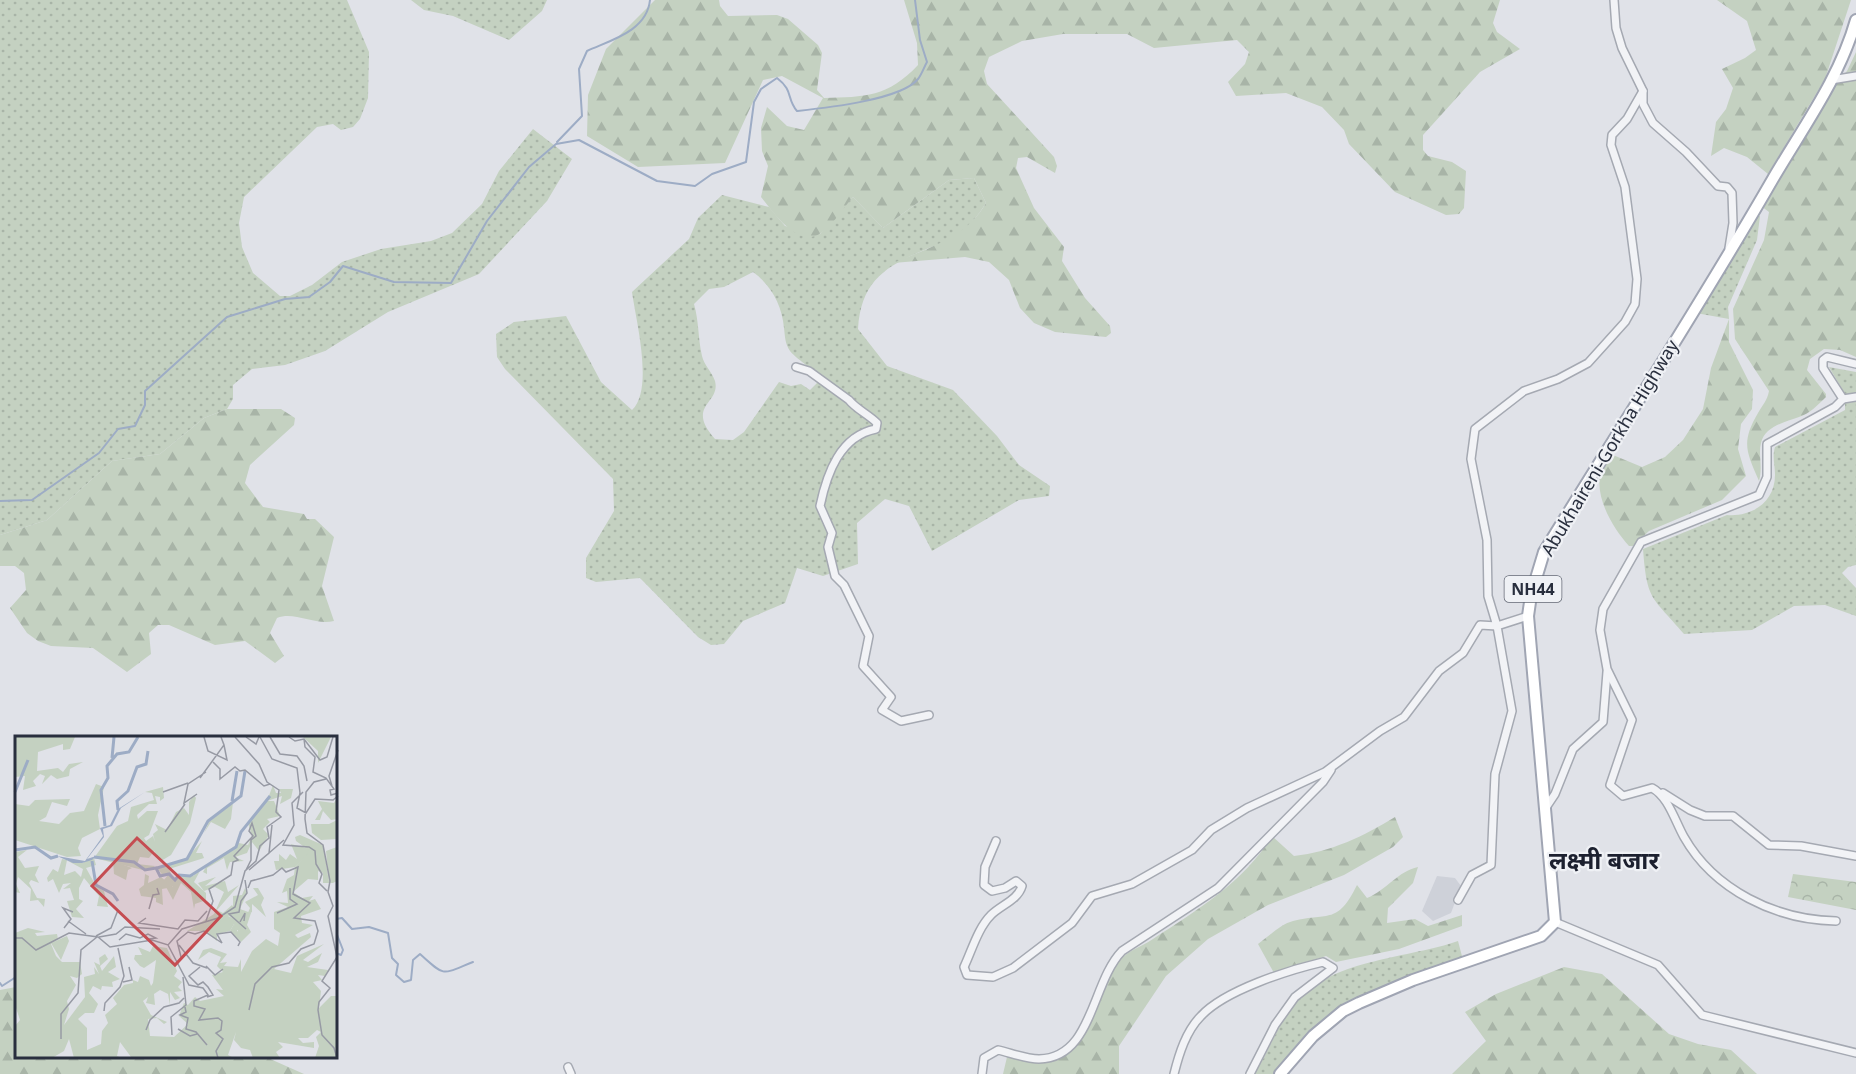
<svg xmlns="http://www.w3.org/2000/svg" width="1856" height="1074" font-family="'Noto Sans','Noto Sans Devanagari',sans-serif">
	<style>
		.built { fill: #ced1d9 }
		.grass { fill: url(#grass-dots); fill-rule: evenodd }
		.forest { fill: url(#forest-firs) }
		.park { fill: url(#park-crowns) }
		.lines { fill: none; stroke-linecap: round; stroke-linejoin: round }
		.stream { stroke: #9dacc5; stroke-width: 2 }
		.street-casing { stroke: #a5a9b2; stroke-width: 10 }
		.primary-casing { stroke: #a0a5b3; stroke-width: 14 }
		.street { stroke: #f2f3f6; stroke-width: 7 }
		.primary { stroke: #fff; stroke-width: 10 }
		.labels { text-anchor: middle; stroke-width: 4.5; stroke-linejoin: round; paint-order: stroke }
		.shield { fill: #eff1f5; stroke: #646975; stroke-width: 1.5 }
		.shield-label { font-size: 16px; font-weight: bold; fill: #292f3e }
		.street-label { font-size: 18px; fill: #292f3e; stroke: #eff1f5 }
		.district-label { font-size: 24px; font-weight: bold; fill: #1c202f; stroke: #eff1f5 }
		.inset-river { fill: none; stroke: #9dacc5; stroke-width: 3 }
		.inset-road { fill: none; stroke: #979aa4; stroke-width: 1.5 }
		.view { fill: #c54d52; fill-opacity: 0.15; stroke: #c54d52; stroke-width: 3 }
		.inset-edge { fill: none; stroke: #292f3e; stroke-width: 3 }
	</style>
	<defs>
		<pattern id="grass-dots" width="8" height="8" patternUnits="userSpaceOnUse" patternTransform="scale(1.5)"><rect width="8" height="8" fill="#c4d1c1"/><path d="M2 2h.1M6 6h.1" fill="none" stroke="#a8b4a7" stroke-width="1.8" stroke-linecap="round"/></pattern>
		<pattern id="forest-firs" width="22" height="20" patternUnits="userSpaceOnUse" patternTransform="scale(1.5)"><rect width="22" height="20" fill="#c4d1c1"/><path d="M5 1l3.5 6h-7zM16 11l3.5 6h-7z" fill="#a8b4a7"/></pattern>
		<pattern id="park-crowns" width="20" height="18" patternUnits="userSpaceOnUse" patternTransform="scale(1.5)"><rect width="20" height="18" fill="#c4d1c1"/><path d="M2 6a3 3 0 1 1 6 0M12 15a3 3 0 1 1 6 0" fill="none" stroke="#a8b4a7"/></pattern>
	</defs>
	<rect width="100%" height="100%" fill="#e0e2e8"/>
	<path class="built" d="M1437 876 1455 878 1461 886 1451 913 1433 921 1422 911Z"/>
	<g class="grass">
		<path d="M0 0H347L369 52 368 98 360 119 353 127 341 130 333 124 317 127 244 197 239 223 242 247 253 273 280 296H290L312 285 342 262 381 249 431 241 452 233 482 204 499 171 533 129 572 159 547 201 479 274 388 312 325 351 285 365 252 369 233 385V399L227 409 204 418 160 454 112 461 47 520 0 535Z"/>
		<path d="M411 0H547L542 11 509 40 453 16 424 10Z"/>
		<path d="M974 178 986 203C978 216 967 229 955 237 948 242 937 245 929 248 888 265 861 279 858 329L887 366 953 390 997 436 1019 465 1050 486 1049 496 1019 500 932 551 909 506 885 499 857 523 858 564 823 576 797 568 785 603 743 621 724 644 711 645 698 637 640 578 596 582 586 578V558L614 511 613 479 505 369 497 357 496 334 514 322 566 316 601 382 632 410C654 389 636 321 632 292L689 239 698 218 722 195 769 207 785 226 820 234 853 197 883 228 949 180ZM753 272C771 285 782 305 784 328 785 336 785 344 790 351 800 363 814 366 817 383L810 390 801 384 791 386 779 382 744 432 733 440 715 439C685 405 721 404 715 381 712 372 704 365 702 356 698 339 699 321 694 304L709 289 724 287Z"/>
		<path d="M1755 215 1760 216 1757 240 1728 307 1729 319 1696 313Z"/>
		<path d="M1829 367 1856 372V565L1848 567 1842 573 1856 588V616L1825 605 1794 606 1752 630 1684 634C1652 596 1647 602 1643 549L1727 515C1752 517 1775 502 1775 475 1775 465 1772 457 1775 447L1845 410V394Z"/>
		<path d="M1458 941 1463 960C1384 984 1324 1002 1276 1074H1254C1271 1049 1278 1021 1299 999 1335 959 1410 958 1458 941Z"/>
	</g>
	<g class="forest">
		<path d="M655 0H719L720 6 728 16 777 15 788 19 818 45 822 53 817 90 824 98C865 97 888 97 918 65L917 43 904 0H1500L1493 23 1497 32 1520 49 1480 72 1423 135V150L1428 156 1452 162 1466 171 1464 208 1459 214 1446 215 1395 192 1349 144 1344 130 1322 107 1286 93 1236 96 1228 82 1245 64 1249 52 1237 40 1154 48 1127 34H1063L1022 41 989 57 984 71 987 84 1054 157 1057 166 1055 173 1027 157 1018 158 1016 168 1034 208 1064 247 1062 261 1085 298 1110 326 1111 333 1106 337 1055 332 1034 323 1020 308 1009 280 989 262 965 257 893 263C928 248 966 238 986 203L974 178 949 180 883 228 853 197C843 208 833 225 821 233 798 249 773 212 761 197L768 166 762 151 761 128 767 107 787 126 804 130 823 98 782 76 763 80 725 163 638 167 587 136 588 95 606 49Z"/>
		<path d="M1717 0H1851L1825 79 1768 174 1747 157 1724 148 1711 156 1716 122 1726 109 1733 88 1722 69 1745 58 1756 50 1747 21Z"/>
		<path d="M1856 52V357L1840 350 1824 349 1810 359 1807 370 1826 394V397C1818 405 1809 414 1799 417 1785 422 1765 426 1761 443 1758 454 1763 467 1759 481 1746 451 1741 442 1758 413 1763 404 1767 401 1769 391L1735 339 1733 309 1764 240 1769 212 1761 206 1823 98 1847 71Z"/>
		<path d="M1729 319V342L1753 390 1752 409 1741 424 1738 449 1746 476 1722 500 1649 531 1633 546H1629C1609 524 1583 478 1613 455L1642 467 1665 457 1683 440 1703 409 1711 368Z"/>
		<path d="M227 409H281L295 418 294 425 250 465 245 483 263 507 304 514 307 519H315L334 537 322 586 334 621C315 626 295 611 277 618L270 633 284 656 275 663 245 641 215 645 169 625H158L149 633 151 654 127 672 93 648 51 646 38 641 27 633 10 608 26 590 24 573 15 566H0V535L47 520 112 461 160 454 204 418Z"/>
		<path d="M1395 817 1403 837 1393 847 1344 875 1268 905 1208 939 1166 976 1119 1046V1074H1003L1007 1057C1026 1061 1041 1066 1059 1056 1092 1039 1095 992 1116 964 1126 951 1139 948 1153 939 1197 910 1244 882 1272 836L1294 856C1331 852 1364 836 1395 817Z"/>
		<path d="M1418 867 1413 883 1388 908 1387 923 1415 919 1428 926 1462 915V926L1399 949 1336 962 1326 956 1274 973 1258 944C1268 937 1281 924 1293 921 1330 912 1337 925 1357 885L1367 898C1387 890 1398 871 1418 867Z"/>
		<path d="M1564 967 1602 974 1669 1034 1698 1044 1731 1050 1757 1074H1452L1486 1041 1465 1012 1496 994Z"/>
		<path d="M16 987V1058H268L304 1074H0V990Z"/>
	</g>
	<path class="park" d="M1793 874 1856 882V910L1788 897Z"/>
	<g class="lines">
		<g class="stream">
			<path d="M557 142 582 116 579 69 587 51C611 40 647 31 650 0"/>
			<path d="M0 501 32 500 99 453 118 429 135 426 145 405V391L227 317 285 299 309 297 330 282 343 266 394 282 451 283 487 221 529 167 556 144 579 140 657 181 695 186 712 174 746 162 754 102 761 89 777 78C794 91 786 98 797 111 825 108 901 100 918 79 922 74 924 67 927 62L920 40 915 0"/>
			<path d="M336 919 342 918 352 929 369 927 388 933 392 958 398 964 396 975 404 982 411 980 413 960 420 954C446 977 440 975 473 962"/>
			<path d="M336 932 343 950 341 955 336 953"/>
			<path d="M0 983 2 986 16 977"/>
		</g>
		<defs>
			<g id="street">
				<path d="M1614 0 1616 28 1622 48 1643 91V104L1653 123 1686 152 1718 186 1727 187 1732 193 1733 223 1729 248"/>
				<path d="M1831 80 1856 76"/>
				<path d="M796 367 809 371 849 400C856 409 868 414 877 423L876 429C840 436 827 473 820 506L832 533 828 547 835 576 844 585 869 636 863 666 891 697 882 710 901 721 929 715"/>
				<path d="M1843 399 1856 397"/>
				<path d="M1663 793 1690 810 1705 816H1733L1769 845 1801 846 1856 856"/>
				<path d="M1547 806 1555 794 1573 749 1603 722 1607 672"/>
				<path d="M996 841 985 867 984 885 992 891 1005 888 1016 881 1022 886C1018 900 1001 905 991 915 978 928 972 950 964 967L967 975 993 977 1013 968 1072 923 1092 896 1132 884 1192 850 1211 830 1247 808 1325 772 1380 731 1404 717 1439 671 1463 653 1480 625 1497 626 1488 596 1487 540 1471 459 1475 429 1524 391 1558 379 1588 363 1625 322 1635 304 1637 279 1625 187 1611 145 1612 135 1627 119 1643 91"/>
				<path d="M1458 900 1472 875 1491 865 1495 774 1512 711 1497 626 1528 616"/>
				<path d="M1836 921C1776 920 1714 890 1684 837 1675 821 1668 796 1652 788L1623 796 1610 785 1632 720 1607 669 1600 630 1603 609 1641 542 1759 495 1767 477V444L1835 407 1843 399 1823 368V360L1827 357 1856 364"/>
				<path d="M1555 922 1658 965 1702 1015 1856 1053"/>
				<path d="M568 1067 571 1074"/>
				<path d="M982 1074 984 1058 998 1050C1011 1053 1026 1059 1039 1059 1093 1058 1091 983 1122 951L1218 888 1323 782 1331 770"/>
				<path d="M1174 1074C1179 1054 1186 1031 1201 1016 1225 990 1289 970 1323 962L1333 968 1295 997 1275 1025 1250 1074"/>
			</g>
			<path id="primary" d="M1280 1074 1313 1036 1343 1011 1359 1003 1413 980 1541 936 1555 922 1528 616 1531 595 1544 552C1621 427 1701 304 1774 177 1804 126 1840 77 1856 20"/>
		</defs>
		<use href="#street" class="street-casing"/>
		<use href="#primary" class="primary-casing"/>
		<use href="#street" class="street"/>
		<use href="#primary" class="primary"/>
	</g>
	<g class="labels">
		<rect class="shield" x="1504.5" y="576" width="57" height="26" rx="4.5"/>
		<g class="shield-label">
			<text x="1533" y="595">NH44</text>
		</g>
		<g class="street-label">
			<text transform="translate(1610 448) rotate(-59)" y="6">Abukhaireni-Gorkha Highway</text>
		</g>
		<g class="district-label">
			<text x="1604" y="869">लक्ष्मी बजार</text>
		</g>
	</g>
	<g transform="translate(15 736)">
		<rect width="322" height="322" fill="#e0e2e8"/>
		<path d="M258 49 261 57H266L264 53H278L276 62 265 68 267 60 252 65ZM148 51 149 62 145 65V61L140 60 142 68H134L122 79 123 83 132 75H143L134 99 129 102 131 105 138 100 140 106 138 98 143 94 140 88 152 94 161 76 169 72 174 79V66L179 59 181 62 175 87 156 119 146 125 139 115 134 122 125 121 122 128 140 130 132 135 79 122 102 90 113 85 116 71 139 64 137 57 130 56ZM218 66 216 83 210 93 196 86 189 97 194 86ZM276 108 295 113V117L280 131 261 134 259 125H264V118L271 124 275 118 282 123ZM12 114 3 121 10 132 24 130 20 139 24 147 16 144 14 147 22 162 30 163 29 171 23 164 15 165 16 153 3 141 1 148 5 157 0 156V116ZM130 138 134 140 133 147 146 141 158 151 147 153 148 169 141 166V162L126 160 124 153 129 149ZM230 152 232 157 225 173 236 177 232 189 236 196 226 206 215 195 219 188 223 196V186L213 179 218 175V160L227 159ZM52 200 54 205 46 224 36 207Z" fill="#c4d1c1"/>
		<path d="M0 1H60L55 13 48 14V8L23 16 22 35 43 32 48 36 54 28 68 26 55 33 54 40 42 43 36 39 27 48 30 40 25 38 18 45 21 50 8 54 10 40 0 41ZM288 1H316L303 27V15ZM81 48 89 51 83 79 85 93 67 102 63 112 66 120 52 121 0 104V68L14 70 20 64 55 63 52 70 37 66 31 81 24 85 44 88 55 77 69 75ZM322 62 323 83 316 84 308 75 305 84H300L307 73 303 65 319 67ZM251 65H259L265 80 252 83 255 86 248 93 254 99 244 115 237 106 232 117 220 121 229 125 215 126 212 134 209 122 192 132V138L188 136 192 129 224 107 233 109 237 100 233 87ZM322 84V103L306 104 297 97 296 88H314ZM285 99 308 109 314 146 311 115 322 111V145L318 147H308V137L303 135V144L293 143 278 156 287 162 298 160 294 165 300 163 306 173 286 180 287 187 298 189 280 199 283 202 295 197 296 201 259 233 276 237 282 220 309 208 288 224 293 226 307 217 303 226 292 231 313 234 310 240 303 239 307 244 298 246 306 255 304 272 316 260H322V322H300L304 310 301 301 306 296 302 294 293 302H283L288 307 299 306V312L263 306 268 311 261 316 265 322H238L235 314 226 312 219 304 221 296 213 319 219 322H112L116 321 105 306 102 320 107 322H59L54 303 49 315 37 322H0V290L5 284 0 269V197L13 192 30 196 20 197 22 200 42 198 43 203 36 208 41 220 47 226H65L67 238 62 242 55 240 61 249 52 265 54 273 49 289 70 261 69 241 80 238 79 231 84 238 79 226 85 229 84 222 90 218 93 223 85 230 87 235 99 220 101 231 93 236 105 243 97 246 98 251 87 250 86 254 78 250 74 257 83 268 79 277H70L63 283 72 292V314L86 308 87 295 93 287 90 279 102 268 98 262 109 249 118 247V244L123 246 125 240 134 244 136 250 138 247 141 224 129 232 125 230 119 223 120 219H127L123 211 135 216 138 210 152 212 162 235 159 240 167 246 163 251 167 255 159 256 165 262 160 264 155 256V269L153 258 145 254 139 258 140 269 131 267 133 261 128 265 136 279 152 286 149 288 142 282 133 283 135 300 159 301 173 288 164 280 169 267 173 269 180 261 185 265 209 260 201 253 208 254 197 239 208 236 202 230 206 221 194 216 183 224 188 214 196 212 212 218 205 227 212 226 209 230 223 231 226 223V236L237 215 251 203 263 210 265 197 259 193V176L273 171 262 166 273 167 272 155 267 157 272 143 279 139 280 131 295 115 281 105 280 101ZM187 105 181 117H187L189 122 154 133 159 144 164 139 178 140 185 135 179 146 191 157V164L180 168 179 173 176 156 166 147 158 164 151 151H158L148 145 154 138 148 140 143 133 171 123ZM79 122 81 129 71 132 81 150 89 155 93 171 82 170 84 160 69 142 64 152V163L68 165 61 173 69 182 57 181 52 165 59 164 55 152 48 153 56 147 48 148 44 157 38 143 33 146 32 142 38 133 43 136 47 123 52 124 49 139 60 135 66 141 68 133 53 125 67 127ZM98 125 117 132 113 134 111 144 99 138ZM201 141 190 150 210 145 213 156 224 149 202 174 208 177 217 169 221 176 213 180 222 184 226 194H220L219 188 215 195 202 198V205L189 195H172L199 178 209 156 200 151 189 155 183 147ZM238 152H243L249 162 246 169 251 181 237 168V176L232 179 235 172 230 166 243 159Z" fill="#c4d1c1"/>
		<path d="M130 56 106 72 97 90 88 93 89 101 72 123 81 120 77 124 67 127H58L42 120 70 125 88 100 85 92 95 89 103 73Z" fill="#9dacc5"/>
		<path class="inset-river" d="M97 22 99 1M0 56 13 24M217 65 222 35M103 74 102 65 113 55 122 31 131 28 133 15M90 90 86 54 93 42 92 30 102 18 114 16 123 1M0 114 20 111 36 122 43 120M79 121 119 126 130 134 141 132 145 140 154 138 160 144 164 139 175 140 221 111 226 96 255 60M77 125 81 149 98 158 103 165M142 132 172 123 193 85 226 60 230 35"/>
		<path class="inset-road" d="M189 1 193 15 212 24 209 9M231 1 241 8 244 1M245 1 257 23 282 32 285 57 282 72 291 77 300 63 318 64 323 60M255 1 265 18 282 20 289 30 292 45M274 1 280 5 289 3 305 24 312 21 318 1M289 3 290 11 300 21 298 36 311 42 319 53 315 54 316 59 323 57M198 26 205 33V43L220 31 225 35 230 34 249 50 255 48M185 42 209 9 206 1M311 43 299 46 291 56 290 83 292 97 308 109 315 145 313 156 318 170 313 180 322 221 307 245 315 252 304 266 303 274 307 299 319 312 322 322M317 50 314 40 323 14M148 56 173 47M288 56 277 67 279 89 268 109 294 111 300 115 301 128 307 138 304 147 312 155M182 58 169 67 173 48 191 36M150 96 170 68M254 117 269 104M234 134 254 117 257 89M230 144 232 157 226 165 224 176 214 178 231 193M233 152 236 145 258 139 267 132 271 136 283 131 278 158 295 167 279 182 300 185 303 195 299 208 286 213 274 227 257 231 240 248 234 274M134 173 138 159 144 158 142 152M262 177 282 168 275 163V152M131 182 124 187 163 193 170 184 183 185 192 175M53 185 71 198M191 185 198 165 194 153 216 139 218 126 223 124 219 120 238 100 234 95 237 87 241 100 236 104V124L231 134M225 186 230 177 229 185M49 192 56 183 48 172 58 176M81 200 96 192 103 174M84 201 101 198 110 191 145 193M0 202H7L21 214 54 197 83 201 95 211 137 204 153 209 167 193 203 182 220 171 230 135 241 125 245 110 254 102 252 91 266 81 261 76 264 54 252 46 244 28 220 1M104 204 111 198 125 202 133 198 141 202 134 203M153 209 174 249 188 252 193 259 179 265V270L190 273 184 284 203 282 207 285 206 294 201 297 208 303 201 315 203 322M164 209 178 227 192 232M166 221 162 205 173 196 180 198 189 195 207 207 202 198 216 196 225 206 223 210M191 230 200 239 208 233M185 231 174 240 183 249 188 246 193 251 198 259 192 261M108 246 117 244 114 231M170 271 171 276 165 279 173 282 171 293 181 296 192 309M89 275 90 267 105 251 109 240 103 212M163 293 175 300 182 298M131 294 135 284 149 271 164 267 169 262M157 299 156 281 171 269 168 241M46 303V278L63 257 66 214 82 201"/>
		<path class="view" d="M122 102 206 180 160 229 77 150Z"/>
		<rect width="322" height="322" class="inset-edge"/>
	</g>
</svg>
